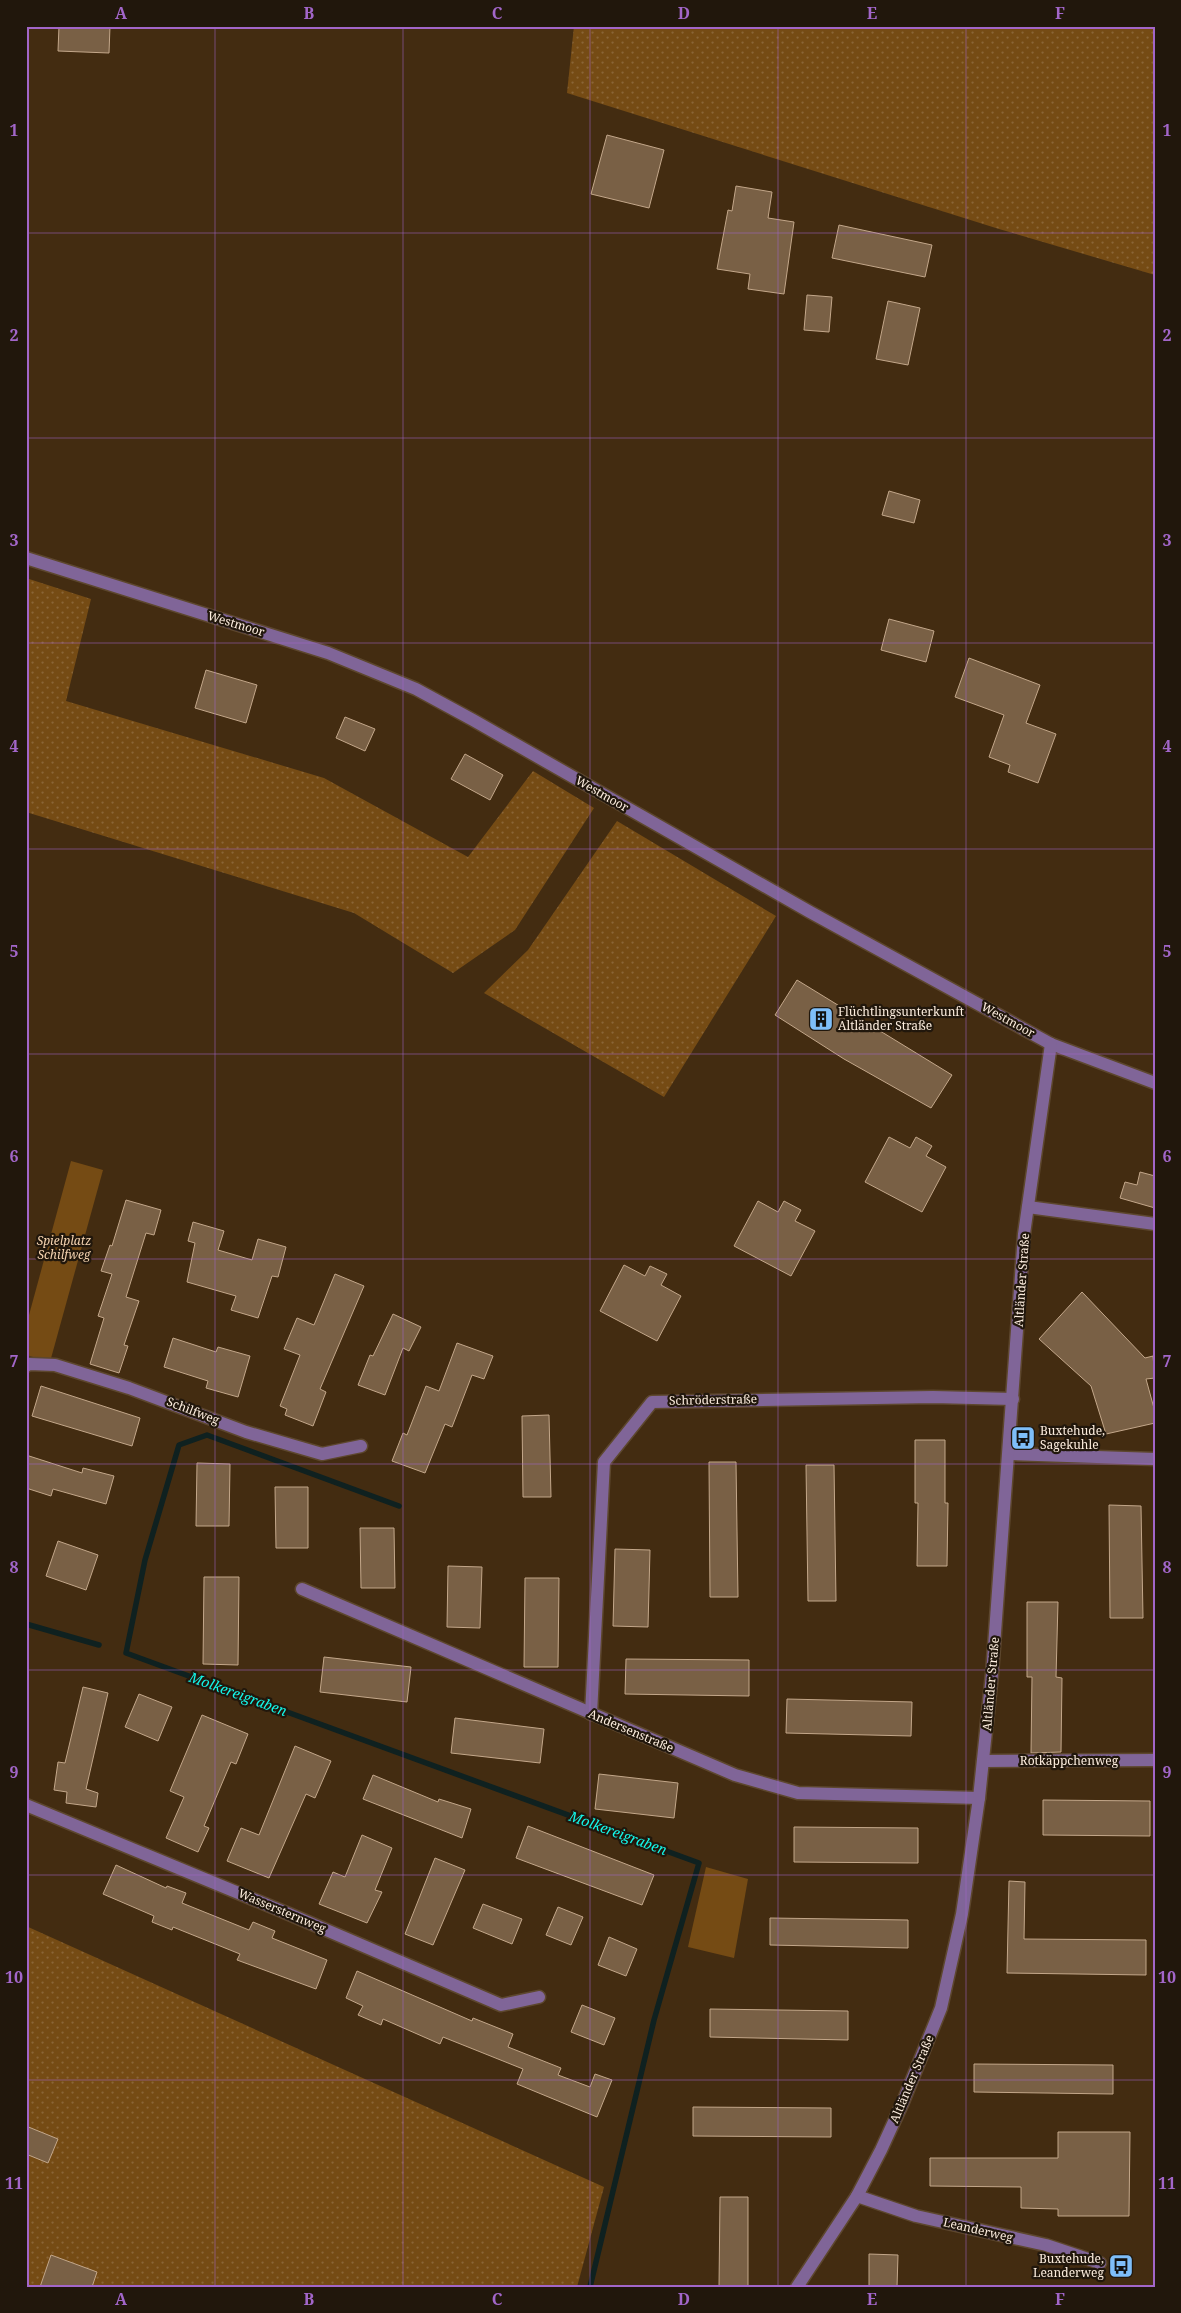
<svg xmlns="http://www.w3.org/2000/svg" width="1181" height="2313" font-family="'Noto Serif',serif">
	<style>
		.grass { fill: url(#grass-dots) }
		.green { fill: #754b14 }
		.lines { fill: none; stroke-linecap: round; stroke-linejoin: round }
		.stream { stroke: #0f2120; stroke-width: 5.5 }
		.building { fill: #796045; stroke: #c3a78a }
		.minor-casing { stroke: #5d472e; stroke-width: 15 }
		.minor { stroke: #806598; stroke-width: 12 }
		.grid { fill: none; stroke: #a266c9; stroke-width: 1; stroke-opacity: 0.55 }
		.labels { text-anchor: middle; stroke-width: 4.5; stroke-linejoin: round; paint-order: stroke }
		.street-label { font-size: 12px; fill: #fdeedf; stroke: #21170c }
		.poi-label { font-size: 12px; fill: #fdeedf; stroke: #21170c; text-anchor: start }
		.park-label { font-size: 12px; font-style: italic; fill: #f5d3b0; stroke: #21170c }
		.water-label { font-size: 14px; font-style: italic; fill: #14f6e9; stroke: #21170c }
		.neatline { fill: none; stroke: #a266c9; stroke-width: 2 }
		.grid-label { font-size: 16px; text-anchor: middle; font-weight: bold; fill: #a266c9 }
	</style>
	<defs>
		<pattern id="grass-dots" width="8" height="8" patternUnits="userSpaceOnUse" patternTransform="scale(1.25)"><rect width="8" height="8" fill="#754b14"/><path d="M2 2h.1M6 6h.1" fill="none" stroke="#8a6536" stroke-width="1.8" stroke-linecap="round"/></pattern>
	</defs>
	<rect width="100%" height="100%" fill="#432c11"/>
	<g class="grass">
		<path d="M574 26H1155V275L999 229 567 93Z"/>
		<path d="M26 578 91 599 66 701 324 778 468 857 533 771 594 808 515 930 453 973 354 913 26 812Z"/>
		<path d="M617 821 776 916 664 1097 484 993 528 950Z"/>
		<path d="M26 1926 604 2187 577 2287H26Z"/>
	</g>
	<g class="green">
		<path d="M71 1161 103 1170 50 1362 26 1355V1326Z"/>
		<path d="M706 1867 748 1879 734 1958 688 1947Z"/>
	</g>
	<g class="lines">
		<g class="stream">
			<path d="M399 1506 207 1435 179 1445 145 1560 126 1653 699 1863 654 2020 590 2287"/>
			<path d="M26 1624 99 1645"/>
		</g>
	</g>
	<g class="building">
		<path d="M59 26H110L109 53 58 51Z"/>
		<path d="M607 135 664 150 649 208 591 194Z"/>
		<path d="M736 186 772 192 768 218 794 222 784 294 748 289 750 274 717 269 728 210 732 211Z"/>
		<path d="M839 225 932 245 925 277 832 258Z"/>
		<path d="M807 295 832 297 829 332 804 330Z"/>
		<path d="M888 301 920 308 908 365 876 359Z"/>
		<path d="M889 491 920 500 914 523 882 515Z"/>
		<path d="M889 619 934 631 926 662 881 650Z"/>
		<path d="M969 658 1040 685 1026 723 1056 734 1038 783 1008 772 1010 765 989 757 1004 715 955 697Z"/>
		<path d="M206 670 257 685 246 723 195 708Z"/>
		<path d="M345 717 375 729 365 751 336 738Z"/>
		<path d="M465 754 503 775 490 800 451 779Z"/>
		<path d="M797 980 952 1075 931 1108 844 1059 775 1015Z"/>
		<path d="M889 1137 910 1148 916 1137 932 1146 926 1156 946 1167 922 1212 865 1182Z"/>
		<path d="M1140 1172 1155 1176V1208L1120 1198 1125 1182 1137 1185Z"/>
		<path d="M126 1200 161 1210 154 1235 146 1233 126 1297 139 1301 124 1345 128 1346 119 1373 90 1364 104 1318 98 1316 112 1274 101 1271 110 1245 112 1246Z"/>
		<path d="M758 1201 778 1212 784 1201 801 1210 795 1221 815 1231 791 1276 734 1246Z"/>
		<path d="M193 1222 224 1231 218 1250 252 1260 258 1239 286 1247 278 1277 272 1276 258 1318 231 1310 236 1296 187 1282 195 1243 188 1241Z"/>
		<path d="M624 1265 645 1276 650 1266 667 1274 661 1285 681 1296 657 1341 600 1311Z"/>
		<path d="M335 1274 364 1286 320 1389 326 1392 313 1426 285 1415 287 1409 280 1406 300 1355 284 1349 297 1318 314 1325Z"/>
		<path d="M1082 1292 1145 1358 1153 1356 1155 1378 1146 1379 1155 1412V1423L1106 1434 1091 1386 1039 1339Z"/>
		<path d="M393 1314 421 1327 409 1351 403 1348 385 1395 358 1385 370 1355 373 1356Z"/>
		<path d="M173 1338 216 1352 218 1347 250 1356 238 1397 206 1388 208 1381 164 1367Z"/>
		<path d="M457 1343 493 1356 484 1379 472 1375 452 1427 445 1424 425 1473 392 1461 403 1433 407 1435 426 1386 439 1391Z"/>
		<path d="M41 1386 140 1418 132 1446 32 1416Z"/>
		<path d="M549 1415 551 1497H523L522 1416Z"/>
		<path d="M915 1440H945V1503H948L947 1566H917L918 1503H915Z"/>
		<path d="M26 1455 82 1473 83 1468 114 1476 106 1504 53 1489 51 1496 26 1488Z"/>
		<path d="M709 1462H736L738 1597H710Z"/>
		<path d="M197 1463 230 1464 229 1526H196Z"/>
		<path d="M806 1465H834L836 1601H808Z"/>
		<path d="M275 1487H308V1548H276Z"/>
		<path d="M1109 1505 1141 1506 1143 1618H1110Z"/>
		<path d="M360 1528H394L395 1588H361Z"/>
		<path d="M58 1541 98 1555 86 1590 46 1576Z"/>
		<path d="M615 1549 650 1550 648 1627 613 1626Z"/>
		<path d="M448 1566 482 1567 480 1628 447 1627Z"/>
		<path d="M204 1577H239L238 1665 203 1664Z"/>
		<path d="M525 1578H559L558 1667H524Z"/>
		<path d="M1027 1602H1058L1056 1677 1062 1678 1061 1752 1031 1753 1032 1677H1027Z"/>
		<path d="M324 1657 411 1667 407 1702 320 1692Z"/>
		<path d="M626 1659 749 1660V1696L625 1694Z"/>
		<path d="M83 1687 108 1693 86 1789 98 1793 96 1807 66 1803 67 1792 54 1790 58 1762 65 1763Z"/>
		<path d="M139 1694 172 1707 158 1741 125 1727Z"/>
		<path d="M787 1699 912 1702 911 1736 786 1733Z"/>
		<path d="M202 1715 248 1734 236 1764 231 1762 204 1826 209 1828 198 1852 166 1838 184 1797 170 1791Z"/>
		<path d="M455 1718 544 1729 540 1763 451 1753Z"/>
		<path d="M295 1746 331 1761 315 1798 306 1794 269 1878 227 1861 241 1828 259 1835Z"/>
		<path d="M599 1774 678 1783 674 1818 595 1809Z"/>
		<path d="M373 1775 438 1802 439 1799 471 1809 462 1838 363 1799Z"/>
		<path d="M1043 1800 1150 1801V1836L1043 1835Z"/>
		<path d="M528 1826 654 1875 642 1905 516 1858Z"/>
		<path d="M794 1827 918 1828V1863L794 1862Z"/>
		<path d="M362 1835 392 1848 375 1890 382 1892 367 1923 319 1904 333 1872 345 1877Z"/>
		<path d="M435 1858 465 1870 433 1945 405 1934Z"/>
		<path d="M116 1865 166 1888 167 1886 186 1893 182 1903 249 1930 253 1922 275 1931 272 1938 327 1960 316 1989 237 1960 240 1954 173 1927 172 1930 152 1922 154 1916 103 1894Z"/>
		<path d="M1009 1881 1025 1882 1024 1939 1146 1940V1975L1007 1973Z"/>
		<path d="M483 1904 522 1919 512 1944 473 1928Z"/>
		<path d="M558 1907 583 1917 571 1945 546 1935Z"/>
		<path d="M770 1918 908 1920V1948L770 1945Z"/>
		<path d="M609 1937 637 1949 626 1976 598 1965Z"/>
		<path d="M357 1971 472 2021 473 2018 513 2034 508 2047 561 2068 558 2075 590 2087 595 2074 612 2080 597 2117 517 2084 523 2069 443 2037 440 2044 383 2019 381 2025 358 2015 363 2006 346 1998Z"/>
		<path d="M582 2005 615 2018 604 2045 571 2032Z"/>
		<path d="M710 2009 848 2011V2040L710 2037Z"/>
		<path d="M974 2064 1113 2065V2094L974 2092Z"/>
		<path d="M693 2107 831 2108V2137L693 2136Z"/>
		<path d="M26 2126 58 2139 48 2163 26 2154Z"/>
		<path d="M1058 2132H1130L1129 2216H1058V2209L1021 2208V2187L930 2186V2158H1058Z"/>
		<path d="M720 2197H748V2287H719Z"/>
		<path d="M869 2254 898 2255 897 2287H869Z"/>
		<path d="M51 2255 97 2272 92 2287H40Z"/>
	</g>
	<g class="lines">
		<defs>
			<g id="minor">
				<path d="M26 558 328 653 416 689 473 720 810 912 1051 1044 1155 1083"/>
				<path d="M1028 1207 1155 1224"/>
				<path d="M26 1366 29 1364 55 1365 129 1388 246 1432 322 1454 361 1446"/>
				<path d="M1009 1454 1155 1459"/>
				<path d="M302 1589 735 1775 798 1793 979 1798"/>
				<path d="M591 1714 604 1462 652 1402 933 1397 1013 1399"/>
				<path d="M983 1761 1155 1760"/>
				<path d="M26 1805 289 1914 501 2005 539 1997"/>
				<path d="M857 2196 916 2216 1046 2245 1100 2263"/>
				<path d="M797 2287 857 2196 881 2150 903 2102 941 2008 962 1914 979 1798 992 1674 1024 1234 1051 1044"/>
			</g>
		</defs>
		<use href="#minor" class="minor-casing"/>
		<use href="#minor" class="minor"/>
	</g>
	<path class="grid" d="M215 26V2287M403 26V2287M590 26V2287M778 26V2287M966 26V2287M26 233H1155M26 438H1155M26 643H1155M26 849H1155M26 1054H1155M26 1259H1155M26 1464H1155M26 1670H1155M26 1875H1155M26 2080H1155"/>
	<defs>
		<symbol id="building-square" viewBox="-11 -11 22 22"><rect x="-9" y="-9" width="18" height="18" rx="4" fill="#7ebef9" stroke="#21170c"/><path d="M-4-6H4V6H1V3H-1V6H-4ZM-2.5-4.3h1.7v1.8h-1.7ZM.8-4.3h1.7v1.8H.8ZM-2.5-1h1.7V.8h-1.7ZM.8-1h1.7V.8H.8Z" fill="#111"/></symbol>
		<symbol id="bus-square" viewBox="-11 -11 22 22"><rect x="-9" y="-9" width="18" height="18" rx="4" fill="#7ebef9" stroke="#21170c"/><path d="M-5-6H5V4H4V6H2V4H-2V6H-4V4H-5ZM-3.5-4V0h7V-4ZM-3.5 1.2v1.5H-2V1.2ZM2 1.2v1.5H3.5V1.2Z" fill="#111"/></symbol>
	</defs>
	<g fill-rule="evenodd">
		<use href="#building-square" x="807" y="1005" width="28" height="28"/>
		<use href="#bus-square" x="1009" y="1424" width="28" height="28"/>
		<use href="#bus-square" x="1107" y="2252" width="28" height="28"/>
	</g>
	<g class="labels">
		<g class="street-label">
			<text transform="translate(236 624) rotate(17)" y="4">Westmoor</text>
			<text transform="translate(602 794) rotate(30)" y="4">Westmoor</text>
			<text transform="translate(1008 1020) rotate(29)" y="4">Westmoor</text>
			<text transform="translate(1022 1280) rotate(-86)" y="4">Altländer Straße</text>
			<text transform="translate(713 1400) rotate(-1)" y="4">Schröderstraße</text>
			<text transform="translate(193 1411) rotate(21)" y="4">Schilfweg</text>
			<text transform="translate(991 1684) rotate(-85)" y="4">Altländer Straße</text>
			<text transform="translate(631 1731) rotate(23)" y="4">Andersenstraße</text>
			<text x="1069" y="1765">Rotkäppchenweg</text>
			<text transform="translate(282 1911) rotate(23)" y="4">Wassersternweg</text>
			<text transform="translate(912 2079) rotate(-67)" y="4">Altländer Straße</text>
			<text transform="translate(978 2230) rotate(13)" y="4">Leanderweg</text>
		</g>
		<g class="poi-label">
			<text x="838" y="1016">Flüchtlingsunterkunft<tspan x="838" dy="14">Altländer Straße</tspan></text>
			<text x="1040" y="1435">Buxtehude,<tspan x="1040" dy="14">Sagekuhle</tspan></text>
			<text x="1104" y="2263" text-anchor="end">Buxtehude,<tspan x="1104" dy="14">Leanderweg</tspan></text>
		</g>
		<g class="park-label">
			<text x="64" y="1245">Spielplatz<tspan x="64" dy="14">Schilfweg</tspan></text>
		</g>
		<g class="water-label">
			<text transform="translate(238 1694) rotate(20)" y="5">Molkereigraben</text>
			<text transform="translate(618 1833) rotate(20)" y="5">Molkereigraben</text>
		</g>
	</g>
	<rect width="1181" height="2313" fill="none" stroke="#21170c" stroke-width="55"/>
	<rect x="28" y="28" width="1126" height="2258" class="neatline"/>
	<g class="grid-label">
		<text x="121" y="19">A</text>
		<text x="309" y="19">B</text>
		<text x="497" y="19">C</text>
		<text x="684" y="19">D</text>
		<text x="872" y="19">E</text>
		<text x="1060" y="19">F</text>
		<text x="14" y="136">1</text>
		<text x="1167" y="136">1</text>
		<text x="14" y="341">2</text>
		<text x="1167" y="341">2</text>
		<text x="14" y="546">3</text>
		<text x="1167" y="546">3</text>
		<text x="14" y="752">4</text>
		<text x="1167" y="752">4</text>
		<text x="14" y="957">5</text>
		<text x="1167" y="957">5</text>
		<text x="14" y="1162">6</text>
		<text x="1167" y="1162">6</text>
		<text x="14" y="1367">7</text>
		<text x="1167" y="1367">7</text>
		<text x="14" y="1573">8</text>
		<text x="1167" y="1573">8</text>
		<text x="14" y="1778">9</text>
		<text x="1167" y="1778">9</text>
		<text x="14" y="1983">10</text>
		<text x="1167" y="1983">10</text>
		<text x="14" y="2189">11</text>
		<text x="1167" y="2189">11</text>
		<text x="121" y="2305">A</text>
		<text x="309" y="2305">B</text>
		<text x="497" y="2305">C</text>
		<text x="684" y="2305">D</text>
		<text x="872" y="2305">E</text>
		<text x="1060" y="2305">F</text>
	</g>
</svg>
